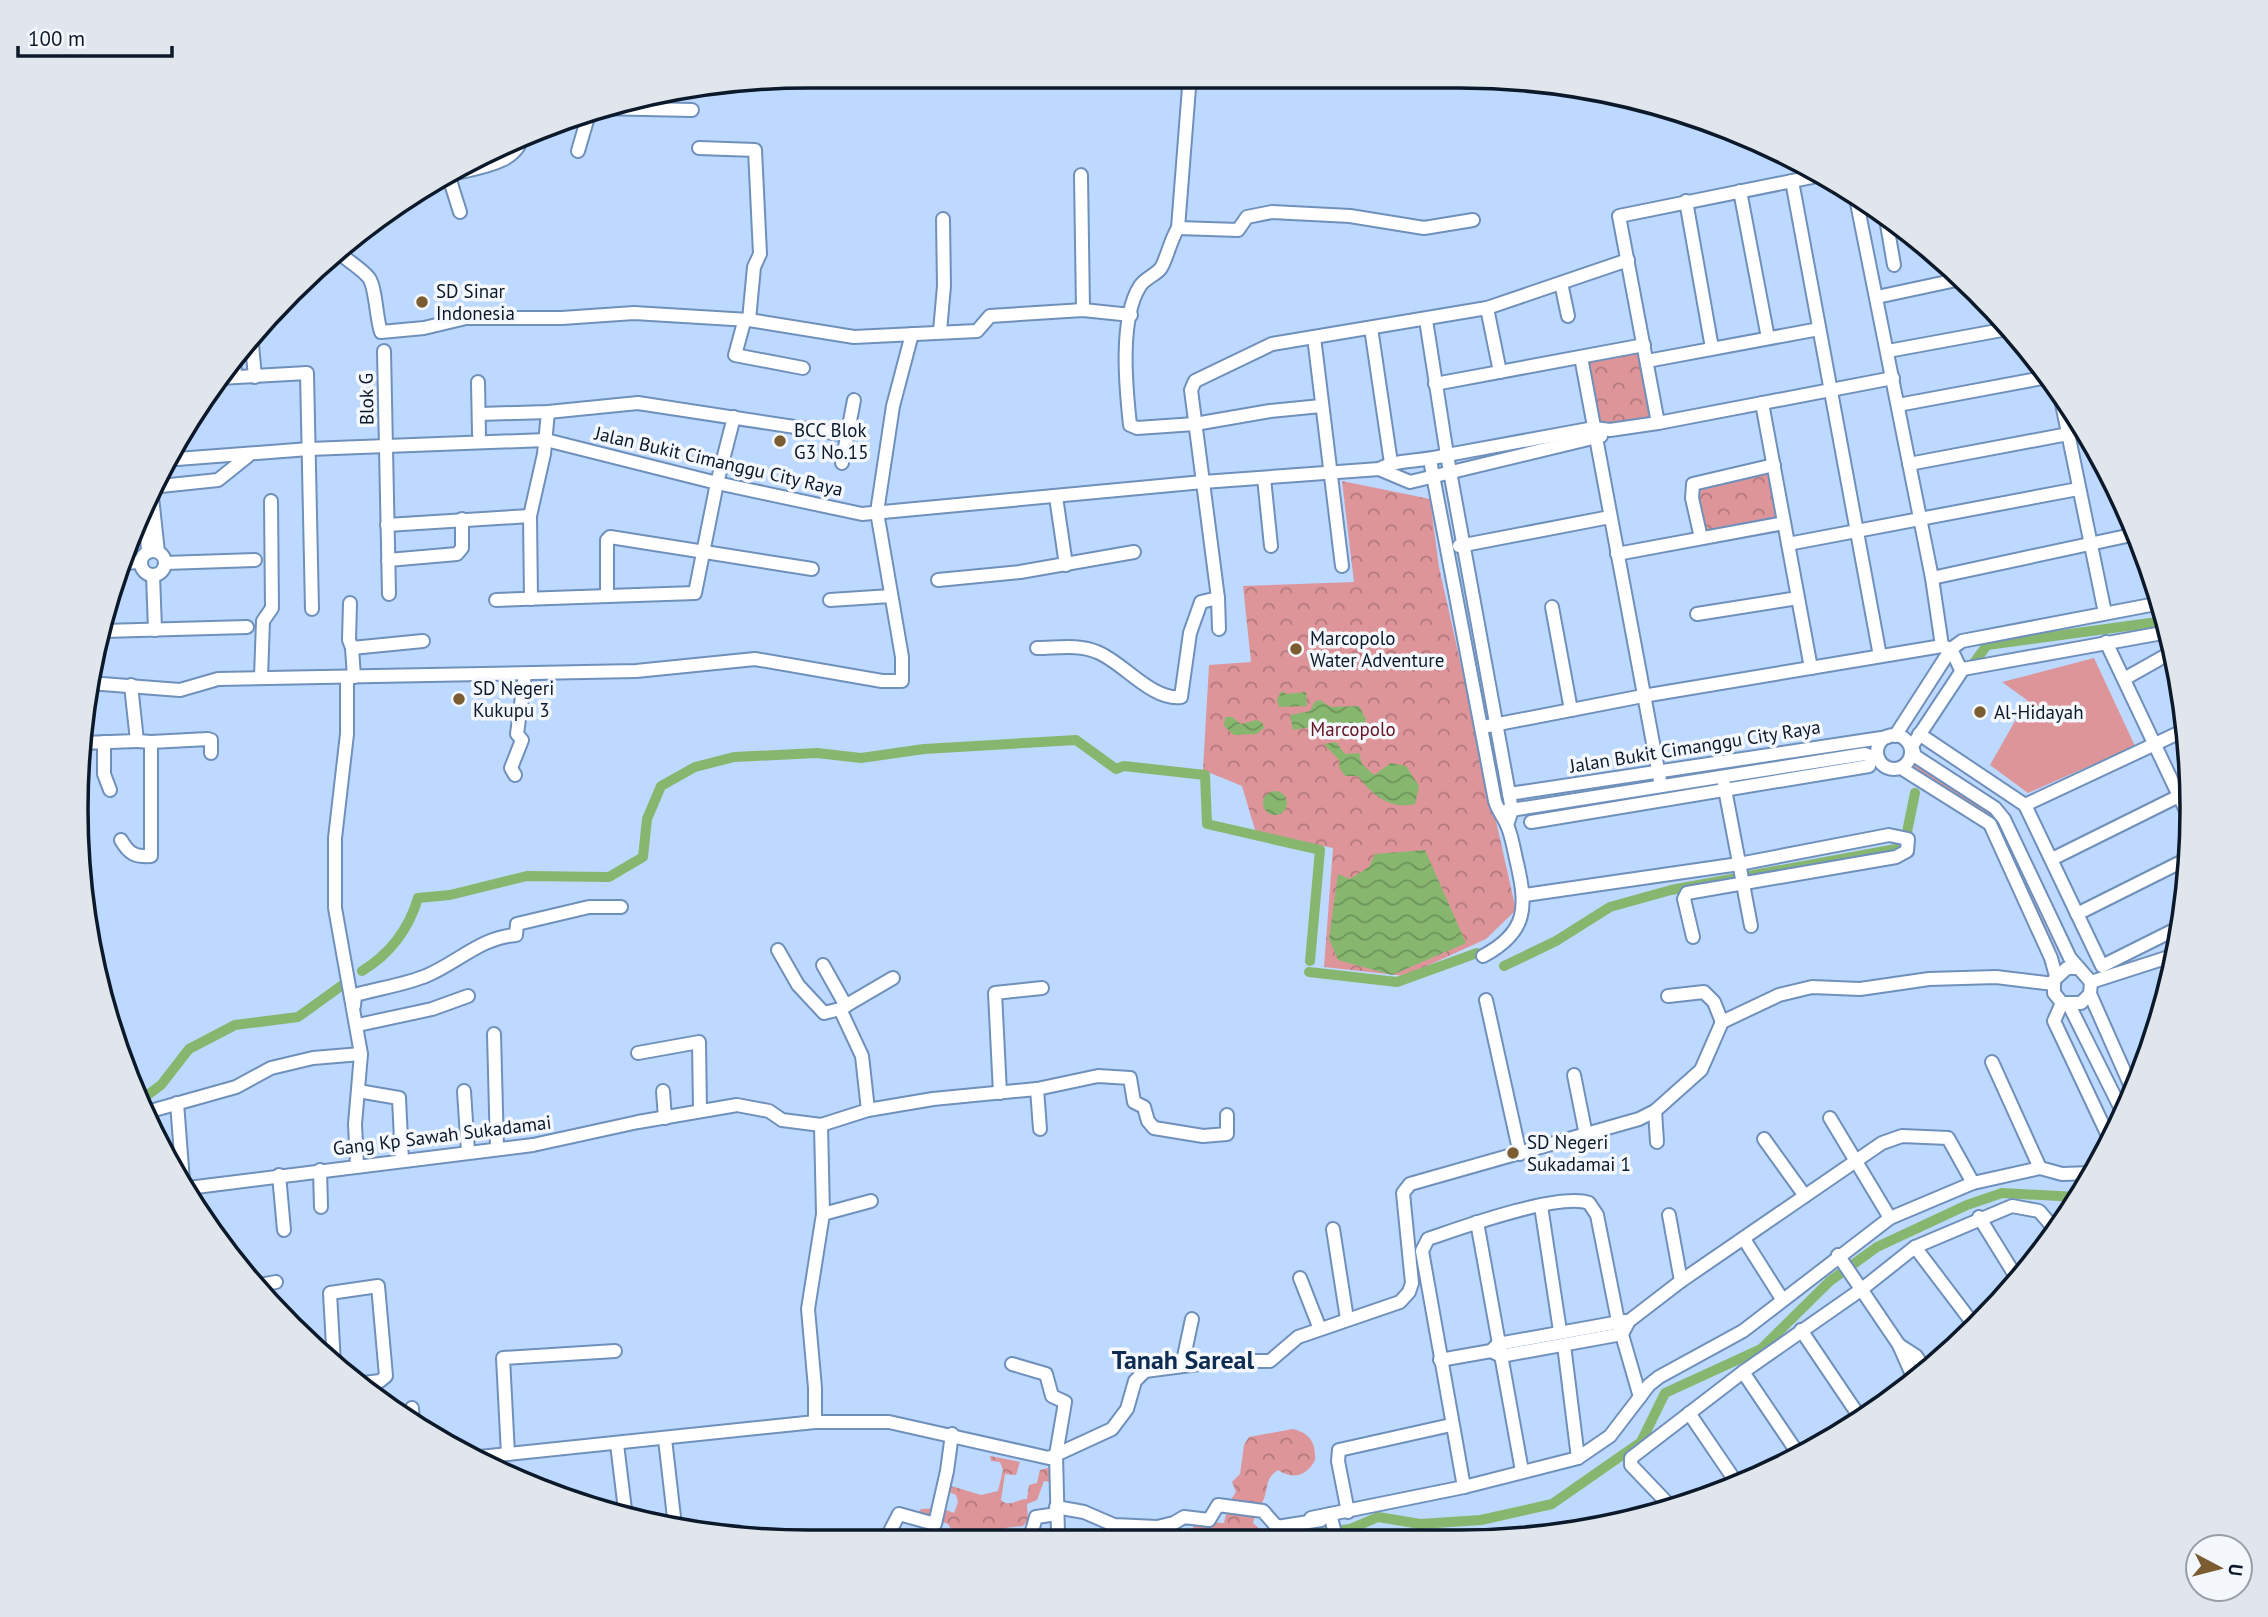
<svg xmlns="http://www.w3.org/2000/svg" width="2268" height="1617" font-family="'PT Sans',sans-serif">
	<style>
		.green { fill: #dd9599 }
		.forest { fill: url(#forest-crowns) }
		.water { fill: url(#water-waves) }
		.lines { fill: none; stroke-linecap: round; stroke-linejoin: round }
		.canal { stroke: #87b76f; stroke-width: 10 }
		.minor-casing { stroke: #6f90bb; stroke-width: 16 }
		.minor { stroke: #fff; stroke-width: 12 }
		.poi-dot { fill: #7b5d31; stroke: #f4f8fd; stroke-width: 2.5 }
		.labels { text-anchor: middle; stroke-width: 7; stroke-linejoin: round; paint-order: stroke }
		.poi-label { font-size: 19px; fill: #0c192a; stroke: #f4f8fd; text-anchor: start }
		.street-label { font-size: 19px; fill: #0c192a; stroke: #f4f8fd }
		.park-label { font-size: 19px; fill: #641222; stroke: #f4f8fd }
		.district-label { font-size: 26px; font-weight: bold; fill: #0e2c51; stroke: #f4f8fd }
		.rim { fill: none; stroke: #0c192a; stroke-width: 3.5 }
	</style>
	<defs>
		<pattern id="forest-crowns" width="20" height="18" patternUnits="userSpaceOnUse" patternTransform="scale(1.75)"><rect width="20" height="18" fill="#dd9599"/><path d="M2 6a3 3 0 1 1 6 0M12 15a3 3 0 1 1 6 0" fill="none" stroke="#b2797d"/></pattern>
		<pattern id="water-waves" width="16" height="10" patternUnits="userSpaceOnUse" patternTransform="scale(1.75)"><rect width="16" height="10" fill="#87b76f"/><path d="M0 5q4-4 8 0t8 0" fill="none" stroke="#6d945b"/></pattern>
	</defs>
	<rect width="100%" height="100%" fill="#bdd9ff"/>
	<g class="green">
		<path d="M2094 658 2135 746 2028 793 1990 765 2027 700 2002 682Z"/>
		<path d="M1914 762 1996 818 2059 956 1993 820 1912 766Z"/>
	</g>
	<g class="forest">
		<path d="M1640 349 1652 417 1599 426 1586 360Z"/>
		<path d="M1767 471 1776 519 1703 533 1695 486Z"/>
		<path d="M1342 481 1430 499 1439 567 1516 910 1486 939 1405 976 1324 967 1333 848 1256 833 1242 786 1203 770 1209 665 1251 662 1243 586 1354 582Z"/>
		<path d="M1293 1429C1310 1433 1316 1443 1315 1460 1307 1476 1293 1480 1278 1470 1264 1479 1269 1488 1263 1501 1259 1510 1255 1514 1253 1523L1269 1537 1192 1538 1194 1521 1224 1523 1227 1510 1234 1507 1232 1498 1236 1492 1232 1482 1240 1474 1244 1445 1249 1437Z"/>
		<path d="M990 1456 1020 1462 1016 1475 1005 1474 1001 1500C1009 1508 1017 1499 1027 1499L1029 1485 1037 1483 1040 1470 1048 1468 1054 1475 1052 1482 1044 1481 1037 1500 1027 1504 1028 1520 1023 1526 1005 1528 1006 1536 1011 1539H957L948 1524 918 1513 921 1509 941 1508 954 1513 958 1502 956 1495 947 1491 948 1485 981 1495 998 1491 1003 1470 1000 1462 991 1461Z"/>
	</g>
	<g class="water">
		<path d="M1282 691 1286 694 1306 692 1307 706 1279 707 1277 699Z"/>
		<path d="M1320 700 1331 707 1359 706 1366 719 1364 726 1352 733 1335 723 1293 730 1290 715 1310 711 1315 701Z"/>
		<path d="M1225 717H1232L1241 724 1256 720 1262 722 1264 728 1256 734 1234 735 1224 726Z"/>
		<path d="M1336 742 1345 754 1359 753 1362 764 1374 775 1391 763 1406 766 1419 786 1415 804C1390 810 1372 795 1358 776H1345L1339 767 1340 761 1324 744Z"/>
		<circle cx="1275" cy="803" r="12"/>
		<path d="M1425 850 1466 943 1392 975 1338 960 1329 939 1338 874 1350 879 1369 867 1375 854Z"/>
	</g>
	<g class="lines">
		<g class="canal">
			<path d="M1968 671 1987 645 2165 621"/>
			<path d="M1907 832 1915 793"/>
			<path d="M1504 966 1556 941 1610 907 1671 890 1896 849"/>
			<path d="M362 971C390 954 409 928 418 898L450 895 527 876 609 877 643 857 647 819 661 786 695 767 734 757 817 753 861 758 924 749 1076 740 1116 769 1124 766 1205 775 1207 824 1320 850 1310 961"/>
			<path d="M1309 972 1397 982 1477 953"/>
			<path d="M138 1102 161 1085 189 1049 235 1025 298 1017 348 981"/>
			<path d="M1290 1537 1350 1529 1378 1517 1420 1524 1481 1520 1552 1504 1641 1442 1665 1393 1761 1349 1830 1281 1877 1247 1967 1205 2002 1193 2077 1197"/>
		</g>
		<defs>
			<g id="minor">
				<path d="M1190 75 1178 228C1170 241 1167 258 1161 268 1156 275 1145 278 1140 286 1119 319 1126 388 1130 425L1137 428 1195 424 1270 411 1321 406"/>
				<path d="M596 108 692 110"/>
				<path d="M699 148 755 150 760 254 754 267 749 320"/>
				<path d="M578 151 590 110"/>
				<path d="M448 174 460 212"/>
				<path d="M448 175C473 168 519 166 523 133"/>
				<path d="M1081 175 1083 310"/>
				<path d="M1792 181 1880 656"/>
				<path d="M1740 191 1768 338"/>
				<path d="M1855 193 1932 578 1942 646 1951 649 1961 670"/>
				<path d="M1686 201 1712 348"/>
				<path d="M1885 213 1894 265"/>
				<path d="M1178 228 1238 230 1247 217 1272 212 1350 216 1424 228 1473 220"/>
				<path d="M342 251 343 256C351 263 363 270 369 278 376 288 376 318 381 332L424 328 466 318H562L634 313 749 320 854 337 977 331 990 316 1083 310 1131 315"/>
				<path d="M1561 283 1568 316"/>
				<path d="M1877 297 1961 279"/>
				<path d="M1487 308 1500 372"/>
				<path d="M1426 320 1447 455 1594 428 1610 430 1658 423 1893 378"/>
				<path d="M744 322 735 355 803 368"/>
				<path d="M1371 328 1391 463"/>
				<path d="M940 331 944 286 943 219"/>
				<path d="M251 334 255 377"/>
				<path d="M1314 337 1342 566"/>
				<path d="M384 351 389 594"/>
				<path d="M1888 351 2013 328"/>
				<path d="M1581 357 1661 786"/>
				<path d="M234 358 235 377"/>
				<path d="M1647 361 1819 329"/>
				<path d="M219 378 307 373 312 609"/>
				<path d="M478 382 479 434"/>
				<path d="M1435 384 1644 345"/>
				<path d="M2060 394 2105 613"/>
				<path d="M1762 403 1811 668"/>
				<path d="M1898 405 2048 377"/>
				<path d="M479 414 548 412 638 403 847 435"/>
				<path d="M1658 423 1619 216 1827 174"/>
				<path d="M164 460 309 449 546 440 717 483 862 514 1203 482 1379 469C1400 458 1424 462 1447 455L1512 810 1507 825"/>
				<path d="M1430 460 1495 801C1498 811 1503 816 1507 825 1512 836 1514 851 1517 863 1527 907 1528 932 1483 956"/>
				<path d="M842 463 854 400"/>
				<path d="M1909 464 2068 434"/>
				<path d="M1379 469 1410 482 1601 436"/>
				<path d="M1264 478 1271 546"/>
				<path d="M151 487 218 480 248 456"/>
				<path d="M151 488 158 552"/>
				<path d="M1056 497 1066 565"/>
				<path d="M530 516 544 454 548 412"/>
				<path d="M146 517 148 552"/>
				<path d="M387 525 530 516 531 599"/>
				<path d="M1701 538 1692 498 1693 484 1774 465"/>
				<path d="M1788 544 2078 489"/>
				<path d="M1459 546 1610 517"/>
				<circle cx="153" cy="563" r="12"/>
				<path d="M1617 554 1784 523"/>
				<path d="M388 560 457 554 462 548V519"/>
				<path d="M122 563 141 562"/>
				<path d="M165 563 255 560"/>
				<path d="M153 575 155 630"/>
				<path d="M1932 578 2136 534"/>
				<path d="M938 580 1020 572 1134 552"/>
				<path d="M607 596V540L610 537 812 569"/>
				<path d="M496 600 695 593 717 483 734 417"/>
				<path d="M830 600 891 596"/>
				<path d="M350 603 349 640 352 648"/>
				<path d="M1552 607 1571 710"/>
				<path d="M1697 614 1798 598"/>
				<path d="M1219 629 1218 598 1191 390 1195 381 1272 344 1487 308 1628 260"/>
				<path d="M103 631 247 627"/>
				<path d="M2106 642 2190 819"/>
				<path d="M1037 648C1057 648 1079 644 1097 652 1123 662 1152 701 1181 697L1190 633 1201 602 1218 598"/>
				<path d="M261 677 263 621 272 608 271 501"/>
				<path d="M354 677 352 648 423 641"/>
				<path d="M347 678V734L335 838V908L361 1054 355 1124 357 1166"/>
				<path d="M2124 679 2172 652"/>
				<path d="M89 683 180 690 218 679 636 671 755 659 882 681H902V657L877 512 893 406 912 334"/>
				<path d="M1488 726 1643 696 1942 646"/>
				<path d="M1919 734 2025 805 2102 966 2180 927"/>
				<circle cx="1894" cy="752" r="17"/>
				<path d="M1895 736 1951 649 1962 641 2161 603"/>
				<path d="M104 742V774L110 790"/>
				<path d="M151 742 208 739 211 740V753"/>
				<path d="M82 743 137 741 131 685"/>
				<path d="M1901 768 1990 824 2051 958 2056 976"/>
				<path d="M515 775 511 768 522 740 517 734 525 674"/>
				<path d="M1724 784 1751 926"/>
				<path d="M1509 794 1888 737"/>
				<path d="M2025 805 2187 729"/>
				<path d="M1505 811 1865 754 1879 760"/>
				<path d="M1531 822 1869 766"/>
				<path d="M121 840C129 854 135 857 151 856V742L137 741"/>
				<path d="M2052 859 2189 791"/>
				<path d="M1525 895 1739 864 1889 835 1908 839 1907 851 1896 857 1687 893 1684 899 1693 937"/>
				<path d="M2077 914 2191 857"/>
				<path d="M778 950 798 985 824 1013 840 1009 862 1056 868 1110"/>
				<path d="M823 965 846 1006"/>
				<path d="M2079 968H2067L2054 980V993L2062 1003H2081L2090 994 2091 982 2070 958 2004 819 1995 808 1915 756 1912 746 1963 669 2168 632"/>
				<path d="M2091 982 2175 955"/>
				<path d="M2090 994 2133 1091"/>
				<path d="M1668 996 1704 992 1714 1002 1722 1022"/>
				<path d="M1486 1000 1520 1154"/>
				<path d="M2062 1003 2054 1021 2111 1142"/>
				<path d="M2069 1005 2124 1115"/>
				<path d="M354 1006 355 995C379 988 405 985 428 975 458 962 482 937 516 935L517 924 589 907H621"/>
				<path d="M840 1009 893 978"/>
				<path d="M358 1025 432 1009 468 996"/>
				<path d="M494 1034 497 1149"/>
				<path d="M638 1053 699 1042 700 1110"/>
				<path d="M1992 1062 2040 1168"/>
				<path d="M1574 1075 1586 1135"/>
				<path d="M1037 1089 1040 1129"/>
				<path d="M358 1091 399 1098 402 1161"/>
				<path d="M464 1091 468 1152"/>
				<path d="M663 1091 665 1118"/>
				<path d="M1000 1093 995 993 1042 988"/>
				<path d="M137 1098 147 1112 236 1087 271 1068 313 1058 361 1054"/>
				<path d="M177 1103 183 1181"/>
				<path d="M1655 1111 1657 1142"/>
				<path d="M1830 1118 1890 1218"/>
				<path d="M1764 1139 1805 1196"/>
				<path d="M320 1170 321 1207"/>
				<path d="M279 1175 284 1230"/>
				<path d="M188 1188 533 1145 638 1122 737 1105 769 1111 782 1120 821 1125 868 1110 933 1099 1037 1089 1098 1076 1130 1078 1134 1102 1144 1107 1148 1121 1154 1128 1203 1136 1227 1134V1115"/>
				<path d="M1541 1206 1560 1331"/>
				<path d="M823 1214 871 1201"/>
				<path d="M1669 1215 1681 1281"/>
				<path d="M1979 1217 2018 1280"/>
				<path d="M1477 1222 1522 1471"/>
				<path d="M1333 1229 1347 1319"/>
				<path d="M1744 1239 1782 1299"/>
				<path d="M1915 1247 1971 1321"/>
				<path d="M1838 1255 1899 1345 1914 1379"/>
				<path d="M1300 1278 1320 1329"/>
				<path d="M254 1286 276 1282"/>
				<path d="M1801 1330 1857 1413"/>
				<path d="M1564 1345 1578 1458"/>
				<path d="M1899 1345 1916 1356 1926 1371"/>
				<path d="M1491 1351 1501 1356 1622 1334 1629 1321 1681 1281 1882 1143 1902 1136 1948 1138 1973 1183"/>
				<path d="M1440 1360 1491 1351 1498 1344 1625 1321"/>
				<path d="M334 1364 330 1293 378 1286 386 1376 380 1381 356 1384"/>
				<path d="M1012 1364 1046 1374 1052 1396 1065 1402 1056 1455 1058 1534"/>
				<path d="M1182 1366 1192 1319"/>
				<path d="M1743 1372 1799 1455"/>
				<path d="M412 1408 413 1422"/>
				<path d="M1689 1413 1738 1485"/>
				<path d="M815 1422V1388L808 1309 823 1214 821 1125"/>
				<path d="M665 1439 675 1526"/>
				<path d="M617 1444 626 1518"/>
				<path d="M508 1454 503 1358 615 1351"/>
				<path d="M470 1458 815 1422H889L1049 1458 1112 1429 1127 1409 1135 1381 1145 1371 1221 1361H1270L1298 1337 1400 1302 1409 1292 1412 1283 1403 1193 1410 1184 1639 1119 1655 1111 1701 1070 1722 1022 1779 995 1812 987 1860 989 1929 979 1996 977 2054 984"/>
				<path d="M1464 1487 1422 1251 1428 1239C1460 1228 1559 1192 1589 1203L1597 1215 1618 1321 1640 1397"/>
				<path d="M1056 1507 1084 1512 1114 1525 1157 1527 1174 1523 1184 1517 1209 1520 1218 1505 1263 1511 1277 1527 1321 1520"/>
				<path d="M1672 1508 1631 1465V1458L1743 1372 1862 1289 1915 1247 2012 1206 2039 1211 2052 1226 2061 1224"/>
				<path d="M1348 1512 1338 1461 1339 1450 1451 1425"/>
				<path d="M1330 1514 1336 1537"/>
				<path d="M1311 1518 1464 1487 1578 1458 1610 1436 1649 1385 1659 1377 1743 1331 1890 1218 1973 1183 2040 1168 2062 1174 2092 1173"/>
				<path d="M1032 1531 1036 1517 1057 1514"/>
				<path d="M1302 1537H1311"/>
				<path d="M886 1539 899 1514 935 1524 947 1471 952 1434"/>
			</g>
		</defs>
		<use href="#minor" class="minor-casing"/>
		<use href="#minor" class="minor"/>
	</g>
	<g class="poi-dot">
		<circle cx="422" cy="302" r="7"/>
		<circle cx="780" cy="441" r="7"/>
		<circle cx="1296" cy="649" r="7"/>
		<circle cx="459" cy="699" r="7"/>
		<circle cx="1980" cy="712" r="7"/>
		<circle cx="1513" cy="1153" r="7"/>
	</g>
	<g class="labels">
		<g class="poi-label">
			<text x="436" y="298">SD Sinar<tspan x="436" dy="22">Indonesia</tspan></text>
			<text x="794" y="437">BCC Blok<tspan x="794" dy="22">G3 No.15</tspan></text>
			<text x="1310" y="645">Marcopolo<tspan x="1310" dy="22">Water Adventure</tspan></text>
			<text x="473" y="695">SD Negeri<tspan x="473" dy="22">Kukupu 3</tspan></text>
			<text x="1994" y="719">Al-Hidayah</text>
			<text x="1527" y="1149">SD Negeri<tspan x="1527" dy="22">Sukadamai 1</tspan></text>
		</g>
		<g class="street-label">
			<text transform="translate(366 399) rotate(-91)" y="7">Blok G</text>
			<text transform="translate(719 461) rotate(13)" y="7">Jalan Bukit Cimanggu City Raya</text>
			<text transform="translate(1695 746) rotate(-9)" y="7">Jalan Bukit Cimanggu City Raya</text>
			<text transform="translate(442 1135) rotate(-7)" y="7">Gang Kp Sawah Sukadamai</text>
		</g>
		<g class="park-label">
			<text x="1353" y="736">Marcopolo</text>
		</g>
		<g class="district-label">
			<text x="1183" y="1369">Tanah Sareal</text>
		</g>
	</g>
	<path d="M0 0H2268V1617H0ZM809 88H1459A721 721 0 0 1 2180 809V809A721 721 0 0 1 1459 1530H809A721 721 0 0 1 88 809V809A721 721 0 0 1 809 88Z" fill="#e1e6ec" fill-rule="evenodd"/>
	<path class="rim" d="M809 88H1459A721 721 0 0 1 2180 809V809A721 721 0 0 1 1459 1530H809A721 721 0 0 1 88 809V809A721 721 0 0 1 809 88Z"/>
	<g transform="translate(2219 1568) rotate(97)"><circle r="33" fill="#f4f8fd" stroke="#979fa9" stroke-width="2"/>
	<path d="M0-5L12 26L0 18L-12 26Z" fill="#7b5d31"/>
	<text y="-10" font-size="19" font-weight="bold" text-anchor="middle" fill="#0c192a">U</text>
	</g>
	<path d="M18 46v10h154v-10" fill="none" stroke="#0c192a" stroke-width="3.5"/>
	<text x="28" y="46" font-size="21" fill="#0c192a" stroke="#f4f8fd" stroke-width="5" paint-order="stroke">100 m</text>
</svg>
